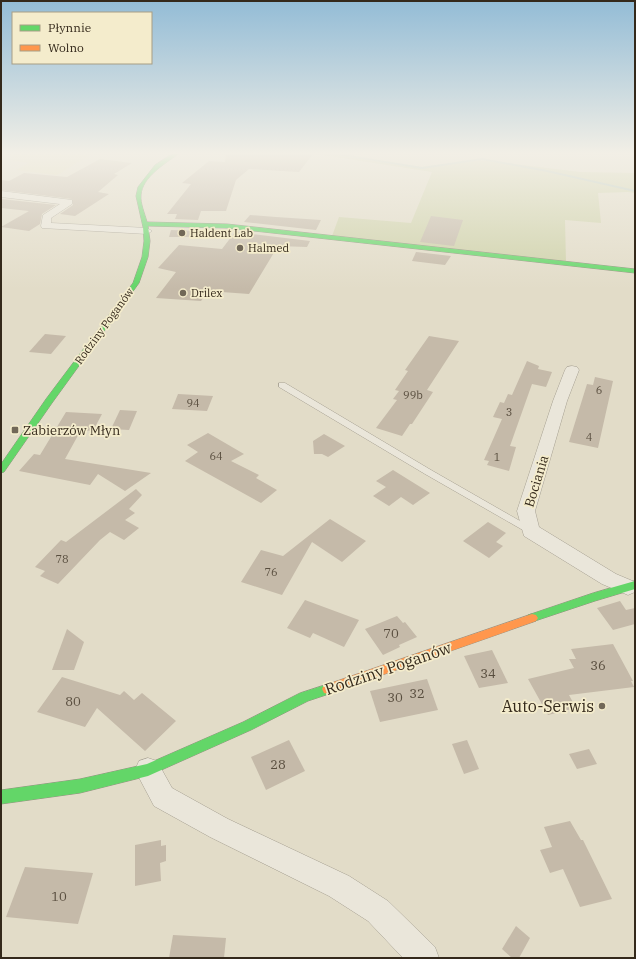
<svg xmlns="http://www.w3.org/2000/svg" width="636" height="959" font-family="'IBM Plex Serif',serif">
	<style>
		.farmland { fill: #e2ddb8 }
		.green { fill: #cfd2aa }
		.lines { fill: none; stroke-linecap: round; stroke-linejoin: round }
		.stream { fill: #b4c7bc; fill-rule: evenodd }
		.building { fill: #c5baa9 }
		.lane-casing { stroke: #a6a092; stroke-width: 1 }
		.street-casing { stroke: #a6a092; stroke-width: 1 }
		.fast-casing { stroke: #969082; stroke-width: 1 }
		.slow-casing { stroke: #969082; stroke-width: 1 }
		.lane { fill: #eae6da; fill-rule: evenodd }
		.street { fill: #eae6da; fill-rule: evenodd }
		.fast { fill: #63d668; fill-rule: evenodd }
		.slow { fill: #ff974d; fill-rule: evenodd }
		.poi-dot { fill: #716858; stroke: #f4eccc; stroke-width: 1.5 }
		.labels { text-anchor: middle; stroke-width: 3.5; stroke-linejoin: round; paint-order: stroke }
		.far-poi-label { font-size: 11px; fill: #34291b; stroke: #f4eccc; text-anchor: start }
		.far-street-label { font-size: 11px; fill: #34291b; stroke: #f4eccc }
		.number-label { font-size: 11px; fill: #584d3e }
		.poi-label { font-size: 13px; fill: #34291b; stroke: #f4eccc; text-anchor: start }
		.street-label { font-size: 13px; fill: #34291b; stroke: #f4eccc }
		.near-number-label { font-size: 13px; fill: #584d3e }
		.near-street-label { font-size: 16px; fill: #34291b; stroke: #f4eccc }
		.near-poi-label { font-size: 16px; fill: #34291b; stroke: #f4eccc; text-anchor: end }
	</style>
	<rect width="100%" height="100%" fill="#e2dcc8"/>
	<path class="farmland" d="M1 154H92L57 175 16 170 29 163 9 160 14 156Z"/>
	<path class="green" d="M316 154H343L421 167 480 160 580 172 635 173V193L628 192 598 193 601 223 565 220 566 262 332 236 339 217 411 223 432 172Z"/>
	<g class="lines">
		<path class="stream" d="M341 154 422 167 482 158 547 170 635 190V192L547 172 482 160 422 169 332 154Z"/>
	</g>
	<g class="building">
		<path d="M226 154H313L299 172 249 169 236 180 226 211H201L198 220 175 219 177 214H167L191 184 182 183 209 161 225 162Z"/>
		<path d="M100 159 132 163 114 174 118 175 98 192 109 194 75 216 60 214 73 205 72 199 1 190V180L9 181 24 173 67 177Z"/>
		<path d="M1 199 56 205 42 214 40 224 29 231 1 227 29 211 1 208Z"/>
		<path d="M250 215 276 217 321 220 316 230 244 222Z"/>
		<path d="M431 216 463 220 454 246 420 242Z"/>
		<path d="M171 230 195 231 193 237H169Z"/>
		<path d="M235 232 310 241 307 247 278 246 249 294 208 291 201 301 156 298 176 272 158 268 179 245 222 249Z"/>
		<path d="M416 252 451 256 445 265 412 261Z"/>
		<path d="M45 334 66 336 51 354 29 352Z"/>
		<path d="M429 336 459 341 427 390 433 392 412 424H410L402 436 376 428 397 400 393 399 399 391 395 390 408 371 405 370Z"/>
		<path d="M527 361 539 366 538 369 552 372 546 387 532 384 510 446 516 447 509 471 487 465 489 461 484 460 502 419 493 417 500 402 504 403 508 394 512 395Z"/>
		<path d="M595 377 613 381 598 448 569 442 587 384 593 385Z"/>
		<path d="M178 394 213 396 207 411 172 409Z"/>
		<path d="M120 410 137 411 129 430 111 429Z"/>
		<path d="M66 412 102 414 93 431 81 430 65 459 151 473 125 491 98 474 90 485 19 471 34 454 40 455Z"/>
		<path d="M208 433 244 454 231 461 259 475 256 478 277 490 261 503 185 461 198 452 187 445Z"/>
		<path d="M324 434 345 446 328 457 322 454H314L313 441Z"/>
		<path d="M393 470 430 493 413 505 401 497 389 506 373 496 386 487 376 481Z"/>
		<path d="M136 489 142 495 129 509 135 513 125 520 139 528 124 540 110 532 100 540 58 584 40 576 45 571 35 567 61 540 66 542Z"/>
		<path d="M330 519 366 541 342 562 312 542 282 595 241 582 261 550 283 556Z"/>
		<path d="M488 522 506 533 496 542 503 546 489 558 463 541Z"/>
		<path d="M305 600 359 620 344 647 313 633 310 638 287 628Z"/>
		<path d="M620 601 626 610 635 608V624L613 630 597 608Z"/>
		<path d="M397 616 403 623 405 622 417 637 399 645 400 647 383 655 365 629Z"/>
		<path d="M67 629 84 642 74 670H52Z"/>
		<path d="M613 644 633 681H631L634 687 569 695 576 708 548 715 528 679 574 668 569 659H576L571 649Z"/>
		<path d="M492 650 508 683 479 688 464 656Z"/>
		<path d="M62 677 120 695 124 691 134 700 142 693 176 721 145 751 97 708 85 727 37 712Z"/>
		<path d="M427 679 438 710 380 722 370 691Z"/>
		<path d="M289 740 305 771 266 790 251 757Z"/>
		<path d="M467 740 479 769 464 774 452 744Z"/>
		<path d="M589 749 597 764 577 769 569 754Z"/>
		<path d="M570 821 581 840H583L612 899 580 907 563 869 550 873 540 850 552 847 544 827Z"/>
		<path d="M161 840V846L166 845V861L160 863 161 881 135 886V845Z"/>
		<path d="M25 867 93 873 78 924 6 917Z"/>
		<path d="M516 926 530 938 519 958H512L502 949Z"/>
		<path d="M173 935 226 938 224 958H169Z"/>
	</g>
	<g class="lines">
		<defs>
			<path id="lane" d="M279 383H285L431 470 534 529 536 531 534 533H528L425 474 279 387Z"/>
			<g id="street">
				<path d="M1 191 72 200V204L51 218V223L147 228 152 231 147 234 42 228 41 226 43 215 60 204 1 197Z"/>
				<path d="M572 366 577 367 579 370 567 401 535 511 539 527 616 574 635 582V592L628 595 602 584 524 536 517 511 553 401 565 370 567 367Z"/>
				<path d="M148 758 157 761 172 788 228 819 349 876 388 901 435 947 439 958H403L368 921 329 896 210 837 154 806 135 770 139 761Z"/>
			</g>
			<g id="fast">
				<path d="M172 154H178C165 164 142 177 141 195 140 203 145 214 147 222L227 224 635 269V273L227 228 148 226 150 241 148 257 139 283 52 403 4 472 1 473V464L46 399 133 283 142 257 144 241 143 227 136 196 138 187 155 165Z"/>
				<path d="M635 581V589L595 601 532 622 528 621 526 618 528 615 593 593Z"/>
				<path d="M328 684 332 685 334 689 332 693 308 701 251 730 148 776 80 793 1 804V790L80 779 147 764 243 722 300 693Z"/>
			</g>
			<path id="slow" d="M532 614 536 615 538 618 536 621 328 694 324 693 322 689 324 685 328 684Z"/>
		</defs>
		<use href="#lane" class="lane-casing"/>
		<use href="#street" class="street-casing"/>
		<use href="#fast" class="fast-casing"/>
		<use href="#slow" class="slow-casing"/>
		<use href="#lane" class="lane"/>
		<use href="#street" class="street"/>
		<use href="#fast" class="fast"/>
		<use href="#slow" class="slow"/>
	</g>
	<linearGradient id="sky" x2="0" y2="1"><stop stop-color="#93bcd6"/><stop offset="0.53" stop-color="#f2efe6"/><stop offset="1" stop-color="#f2efe6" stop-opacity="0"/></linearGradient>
	<rect width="636" height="289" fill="url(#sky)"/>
	<g class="poi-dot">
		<circle cx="182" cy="233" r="4"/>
		<circle cx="240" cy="248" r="4"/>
		<circle cx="183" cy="293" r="4"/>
		<rect x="11" y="426" width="8" height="8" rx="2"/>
		<circle cx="602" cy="706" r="4"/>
	</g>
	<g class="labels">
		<g class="far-poi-label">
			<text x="190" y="237">Haldent Lab</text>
			<text x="248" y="252">Halmed</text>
			<text x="191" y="297">Drilex</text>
		</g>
		<g class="far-street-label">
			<text transform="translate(104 326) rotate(-54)" y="4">Rodziny Poganów</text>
		</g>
		<g class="number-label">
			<text x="599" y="394">6</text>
			<text x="413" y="399">99b</text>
			<text x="193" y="407">94</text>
			<text x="509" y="416">3</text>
			<text x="589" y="441">4</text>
			<text x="216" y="460">64</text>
			<text x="497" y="461">1</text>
			<text x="62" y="563">78</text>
			<text x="271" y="576">76</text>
		</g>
		<g class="poi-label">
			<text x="23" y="435">Zabierzów Młyn</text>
		</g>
		<g class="street-label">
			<text transform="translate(536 481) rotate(-73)" y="5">Bociania</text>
		</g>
		<g class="near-number-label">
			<text x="391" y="638">70</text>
			<text x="598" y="670">36</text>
			<text x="488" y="678">34</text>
			<text x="417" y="698">32</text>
			<text x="395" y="702">30</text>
			<text x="73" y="706">80</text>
			<text x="278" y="769">28</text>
			<text x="59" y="901">10</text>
		</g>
		<g class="near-street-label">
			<text transform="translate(388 668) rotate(-19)" y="6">Rodziny Poganów</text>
		</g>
		<g class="near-poi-label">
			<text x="594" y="712">Auto-Serwis</text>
		</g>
	</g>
	<rect width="636" height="959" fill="none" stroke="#34291b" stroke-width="4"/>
	<rect x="12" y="12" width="140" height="52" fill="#f4eccc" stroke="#a79e85"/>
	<rect x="20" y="25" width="20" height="6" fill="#63d668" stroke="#a79e85"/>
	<text x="48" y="32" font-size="12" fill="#34291b">Płynnie</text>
	<rect x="20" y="45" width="20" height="6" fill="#ff974d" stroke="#a79e85"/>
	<text x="48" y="52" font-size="12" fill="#34291b">Wolno</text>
</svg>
